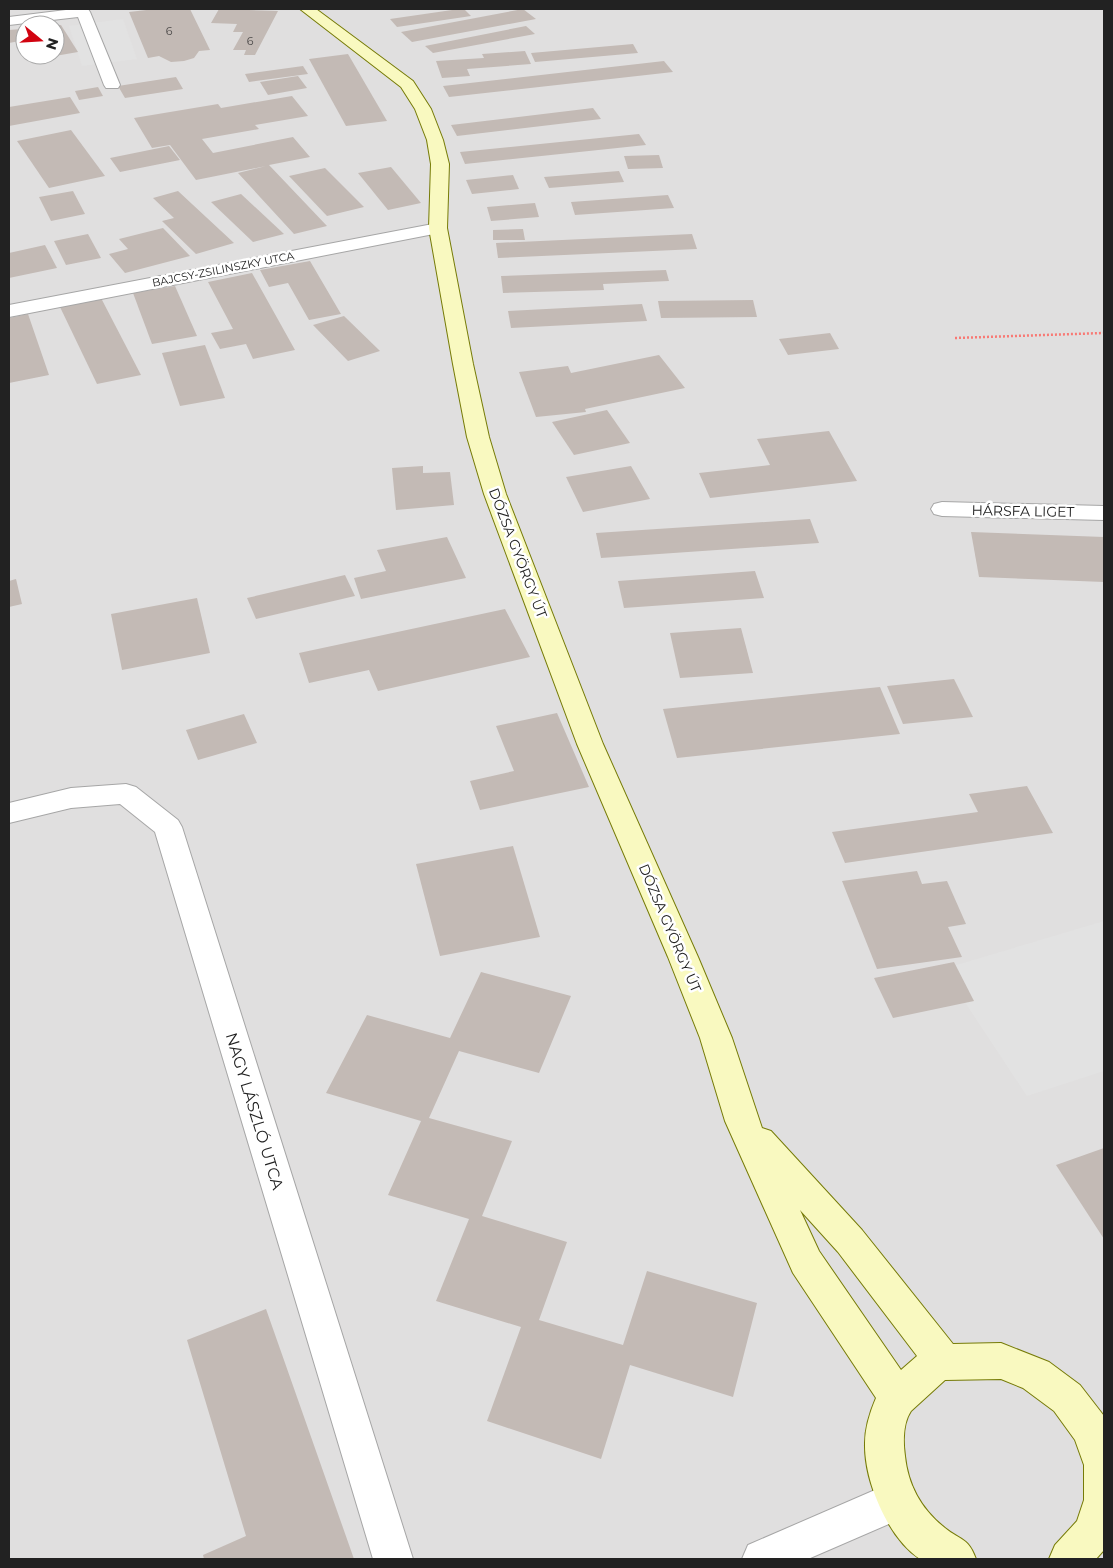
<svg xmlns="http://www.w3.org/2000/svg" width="1113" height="1568" font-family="Montserrat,sans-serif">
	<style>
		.residential { fill: #e0dfdf; fill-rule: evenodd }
		.parking { fill: #e2e2e2 }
		.building { fill: #c3bab5 }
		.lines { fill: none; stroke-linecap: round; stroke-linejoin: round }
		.lane-casing { stroke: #a6a6a6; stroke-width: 2 }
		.street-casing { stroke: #a6a6a6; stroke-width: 2 }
		.secondary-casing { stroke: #767b07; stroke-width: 2 }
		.path { stroke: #f87974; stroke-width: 2.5; stroke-dasharray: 2 2; stroke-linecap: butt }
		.lane { fill: #fff; fill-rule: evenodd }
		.street { fill: #fff; fill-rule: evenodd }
		.secondary { fill: #f9f9c0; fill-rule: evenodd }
		.labels { text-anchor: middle; stroke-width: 5; stroke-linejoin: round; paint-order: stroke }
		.number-label { font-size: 11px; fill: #4a4847 }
		.far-street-label { font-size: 11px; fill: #222; stroke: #fff }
		.street-label { font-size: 14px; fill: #222; stroke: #fff }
		.near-street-label { font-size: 16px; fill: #222; stroke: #fff }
	</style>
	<rect width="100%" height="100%" fill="#f2eee9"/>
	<path class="residential" d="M9 9H1104V1559H9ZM25 25H55V55H25Z"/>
	<g class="parking">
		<path d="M123 19 137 59 82 66 69 26Z"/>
		<path d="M1104 921V1071L1027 1096 943 969Z"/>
	</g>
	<g class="building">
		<path d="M155 9H190L210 50 199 51 194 58 184 61 171 62 159 56 148 58 129 12Z"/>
		<path d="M219 9 278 11 255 55H244L246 50H233L243 32H233L237 24 211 23Z"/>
		<path d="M459 9H464L471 16 397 27 390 19Z"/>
		<path d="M523 9 536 19 412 42 401 32Z"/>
		<path d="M61 25 78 52 55 56V26Z"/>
		<path d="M526 26 535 34 433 53 425 46Z"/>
		<path d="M22 29 25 34V40L9 43V30Z"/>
		<path d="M633 44 638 53 535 62 531 53Z"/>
		<path d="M525 51 531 64 467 69 470 76 442 78 436 61 484 58 482 54Z"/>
		<path d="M348 54 387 121 346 126 309 59Z"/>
		<path d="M664 61 673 72 449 97 443 86Z"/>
		<path d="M303 66 308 74 249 82 245 74Z"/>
		<path d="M298 76 307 88 268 95 260 82Z"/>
		<path d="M176 77 183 89 125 98 118 86Z"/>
		<path d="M98 87 103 96 79 100 75 91Z"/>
		<path d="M292 96 308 116 255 125 259 129 202 139 213 153 293 137 310 157 269 165 327 226 294 234 238 173 266 166 196 180 170 145 152 148 134 118 218 104 221 108Z"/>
		<path d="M70 97 80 113 9 126V107Z"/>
		<path d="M593 108 601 119 457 136 451 125Z"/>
		<path d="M71 130 105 176 49 188 17 141Z"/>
		<path d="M639 134 646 145 465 164 460 152Z"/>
		<path d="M169 146 180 160 120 172 110 158Z"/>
		<path d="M659 155 663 168 628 169 624 156Z"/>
		<path d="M391 167 421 203 388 210 358 173Z"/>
		<path d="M325 168 364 207 327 216 289 176Z"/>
		<path d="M619 171 624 182 549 188 544 177Z"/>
		<path d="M513 175 519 189 472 194 466 180Z"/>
		<path d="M73 191 85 214 51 221 39 197Z"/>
		<path d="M178 191 234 243 196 254 162 221 174 218 153 198Z"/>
		<path d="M241 194 284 234 253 242 211 202Z"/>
		<path d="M668 195 674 208 575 215 571 202Z"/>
		<path d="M535 203 539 217 491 221 487 207Z"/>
		<path d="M163 228 190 256 125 273 109 254 128 249 119 239Z"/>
		<path d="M523 229 525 240H493V230Z"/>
		<path d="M88 234 101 258 66 265 54 241Z"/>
		<path d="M692 234 697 249 498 258 496 243Z"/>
		<path d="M45 245 57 268 9 278V253Z"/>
		<path d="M310 261 341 314 309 320 288 283 269 287 260 270Z"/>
		<path d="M666 270 669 281 603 284 604 290 503 293 501 276Z"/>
		<path d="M252 273 295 350 253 359 246 344 220 349 211 333 233 329 208 282Z"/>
		<path d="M175 286 197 336 152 344 133 293Z"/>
		<path d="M101 298 141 375 97 384 60 307Z"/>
		<path d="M753 300 757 317 661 318 658 301Z"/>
		<path d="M642 304 647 321 511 328 508 311Z"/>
		<path d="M28 314 49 375 9 383V318Z"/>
		<path d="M344 316 380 351 348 361 313 325Z"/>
		<path d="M830 333 839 349 788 355 779 339Z"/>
		<path d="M205 345 225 398 180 406 162 353Z"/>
		<path d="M659 355 685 388 585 409 586 412 536 417 519 372 568 366 571 373Z"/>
		<path d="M607 410 630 443 574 455 552 422Z"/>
		<path d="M829 431 857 481 710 498 699 473 770 465 757 439Z"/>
		<path d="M423 466V473L450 472 454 505 396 510 392 468Z"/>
		<path d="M631 466 650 499 583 512 566 477Z"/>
		<path d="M810 519 819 543 601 558 596 533Z"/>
		<path d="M971 532 1104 537V582L979 577Z"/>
		<path d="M447 537 466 578 361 599 354 578 386 571 377 550Z"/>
		<path d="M755 571 764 598 624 608 618 581Z"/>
		<path d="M345 575 355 596 256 619 247 598Z"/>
		<path d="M16 579 22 604 9 607V581Z"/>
		<path d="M197 598 210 653 122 670 111 614Z"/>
		<path d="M505 609 530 657 378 691 369 670 309 683 299 653Z"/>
		<path d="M741 628 753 673 680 678 670 633Z"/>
		<path d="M954 679 973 717 903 724 887 686Z"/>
		<path d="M880 687 900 734 677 758 663 709Z"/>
		<path d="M557 713 589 787 480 810 470 781 514 771 496 726Z"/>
		<path d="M244 714 257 743 198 760 186 730Z"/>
		<path d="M1027 786 1053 833 845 863 832 832 978 812 969 794Z"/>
		<path d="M513 846 540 937 440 956 416 864Z"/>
		<path d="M917 871 922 884 947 881 966 924 948 927 962 957 877 969 842 881Z"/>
		<path d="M954 962 974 1001 893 1018 874 978Z"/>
		<path d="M481 972 571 996 539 1073 459 1051 429 1118 512 1141 482 1216 567 1242 539 1320 623 1345 647 1271 757 1303 733 1397 630 1365 601 1459 487 1421 521 1327 436 1301 469 1219 388 1195 421 1121 326 1093 367 1015 450 1038Z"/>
		<path d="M1104 1148V1239L1056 1165Z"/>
		<path d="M266 1309 354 1559H204L203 1555 246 1536 187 1340Z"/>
	</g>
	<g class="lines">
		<defs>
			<path id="lane" d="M74 9H88L90 12 120 85 118 88H106L104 85 78 17 9 25V17Z"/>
			<g id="street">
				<path d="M438 223 444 224 447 228 444 232 9 317V305Z"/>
				<path d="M942 502 1104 506V520L942 516 934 514 931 509 934 504Z"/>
				<path d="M126 784 136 787 178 820 182 827 413 1559H373L155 832 120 804 71 808 9 823V803L71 788Z"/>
				<path d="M898 1480 912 1486 918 1500 912 1514 808 1559H742L748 1545Z"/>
			</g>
			<path id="secondary" d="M300 9H316L413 81 431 109 443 140 449 164 447 228 473 364 489 437 506 494 603 744 698 957 732 1038 762 1128 771 1131 862 1230 953 1344 1001 1343 1049 1362 1080 1385 1104 1416V1550L1096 1559H1049L1055 1545 1077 1521 1084 1500V1465L1075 1440 1054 1411 1023 1388 1001 1379 945 1380 911 1411C903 1423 903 1442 905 1456 908 1485 921 1509 945 1528 961 1541 968 1537 976 1559H920C888 1538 864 1481 865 1443 865 1428 870 1412 876 1398L793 1273 725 1121 700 1038 668 957 577 744 484 494 467 437 453 364 429 228 431 164 427 140 415 109 401 87ZM800 1210 838 1252 917 1356 901 1370 819 1251Z"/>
		</defs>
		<use href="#lane" class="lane-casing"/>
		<use href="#street" class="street-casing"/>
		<use href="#secondary" class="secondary-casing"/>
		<path class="path" d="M955 338 1104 333"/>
		<use href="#lane" class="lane"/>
		<use href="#street" class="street"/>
		<use href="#secondary" class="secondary"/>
	</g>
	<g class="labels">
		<g class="number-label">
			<text x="169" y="35">6</text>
			<text x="250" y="45">6</text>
		</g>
		<g class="far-street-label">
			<text transform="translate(223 269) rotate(-11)" y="4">BAJCSY-ZSILINSZKY UTCA</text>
		</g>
		<g class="street-label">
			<text transform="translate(1023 511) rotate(1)" y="5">HÁRSFA LIGET</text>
			<text transform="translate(518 553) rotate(69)" y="5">DÓZSA GYÖRGY ÚT</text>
			<text transform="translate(670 928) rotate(67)" y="5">DÓZSA GYÖRGY ÚT</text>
		</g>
		<g class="near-street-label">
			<text transform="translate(255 1111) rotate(73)" y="6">NAGY LÁSZLÓ UTCA</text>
		</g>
	</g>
	<rect width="1113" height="1568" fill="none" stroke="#222222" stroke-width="20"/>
	<g transform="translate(40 40) rotate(108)"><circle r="24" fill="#ffffff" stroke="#a7a7a7"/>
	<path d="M0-4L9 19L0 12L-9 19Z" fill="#d10310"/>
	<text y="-8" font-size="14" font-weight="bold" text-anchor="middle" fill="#222222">N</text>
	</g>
</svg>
